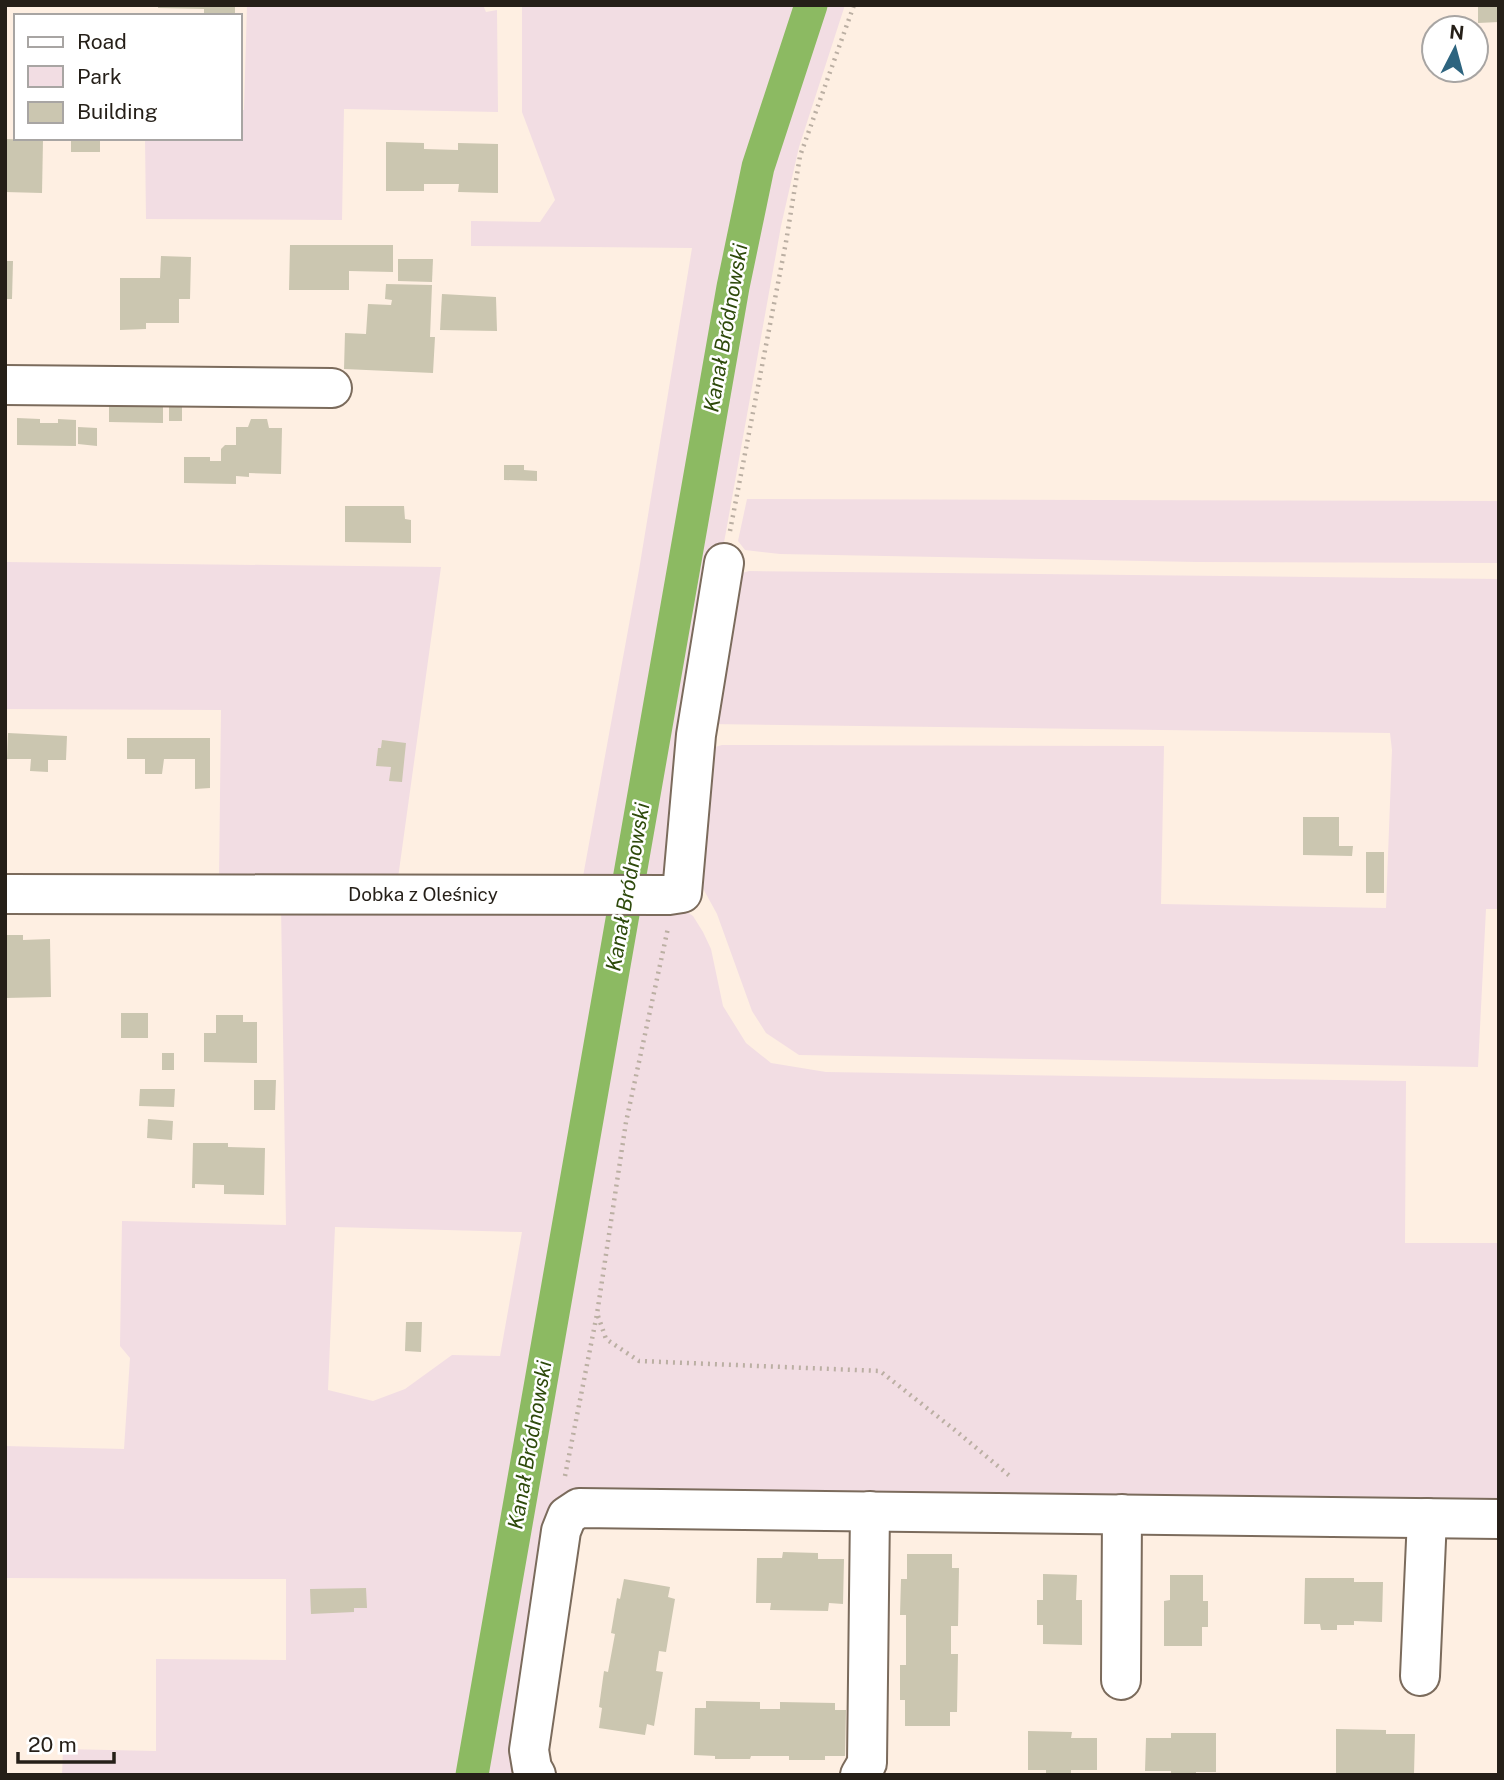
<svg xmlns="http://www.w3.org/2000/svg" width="1504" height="1780" font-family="'Public Sans',sans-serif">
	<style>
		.green { fill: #f2dde3; fill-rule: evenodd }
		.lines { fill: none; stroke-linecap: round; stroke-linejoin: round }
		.canal { stroke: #8cba62; stroke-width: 33 }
		.building { fill: #cbc6b0 }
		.minor-casing { stroke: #7b6b5c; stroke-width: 42 }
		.path { stroke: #bbafa3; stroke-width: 4.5; stroke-dasharray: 2 5; stroke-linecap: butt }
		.minor { stroke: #fff; stroke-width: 38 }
		.labels { text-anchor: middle; stroke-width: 5; stroke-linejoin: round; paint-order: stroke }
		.street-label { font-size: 19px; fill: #251f18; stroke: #fff }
		.water-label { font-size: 21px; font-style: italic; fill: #2e4a0b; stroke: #fff }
	</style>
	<rect width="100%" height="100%" fill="#feefe2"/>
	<g class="green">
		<path d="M247 5H483L486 12 497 10 498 112 344 109 342 220 146 219 145 138H240V110H244Z"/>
		<path d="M522 5H845L799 147 781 226 678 798 667 883 582 882 639 570 692 248 471 246V221L540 222 555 200 522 112Z"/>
		<path d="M747 499 1499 501V563L1197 562 780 554 745 550 738 541Z"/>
		<path d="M5 562 441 567 398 878 219 880 221 710 5 709Z"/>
		<path d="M749 571 1499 579V909H1486L1478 1067 799 1055 766 1033 752 1011 717 914 700 883 708 749 722 745 1164 746 1161 904 1386 908 1392 750 1390 733 709 724 729 577Z"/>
		<path d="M677 905 693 916 703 932 711 949 723 1006 746 1043 771 1063 826 1072 1406 1081 1405 1243H1499V1506L561 1497 514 1775H62L63 1749 156 1751V1659L286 1660V1579L5 1578V1446L124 1449 130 1358 120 1346 122 1221 286 1225 281 906ZM335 1227 522 1232 500 1356 452 1355 405 1389 373 1401 328 1390Z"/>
	</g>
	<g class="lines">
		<path class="canal" d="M472 1775 733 287 758 167 811 5"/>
	</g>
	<g class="building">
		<path d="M158 5H235V15L204 14V9L158 8Z"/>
		<path d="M1478 5H1499V22L1478 23Z"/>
		<rect x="71" y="138" width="29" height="14"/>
		<path d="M5 139 43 140 42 193 5 192Z"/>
		<path d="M386 142 424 143V149L458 150V143L498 144V193L458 192 459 184H424V191H386Z"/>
		<path d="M290 245H393V272L349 271V290H289Z"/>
		<path d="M161 256 191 257 190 299H179V323H146V329L120 330V278H160Z"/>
		<path d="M398 259H433L432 282 398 281Z"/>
		<path d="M5 261H13L12 299H5Z"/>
		<path d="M386 284 432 285 430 337H435L433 373 344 369 345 333 366 334 368 304 391 305 392 300 385 299Z"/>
		<path d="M442 294 496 297 497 331 440 330Z"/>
		<path d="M182 401V421H169V406H163V423L109 422V402Z"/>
		<path d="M17 418 40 419V423H58V419L76 420V446L17 445Z"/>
		<path d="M251 419H267L269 428H282L281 474 249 473V477L236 476V484L184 483V457H210V461H221V449L225 445H236V427H248Z"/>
		<path d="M78 427 97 428V446L78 444Z"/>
		<path d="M504 465H524V470L537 471V481L504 480Z"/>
		<path d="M345 506H404L405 519 411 520V543L345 542Z"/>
		<path d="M8 733 67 736 66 760H48V772L30 771 31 759H7Z"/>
		<path d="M127 738H210V788L195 789V759H164L162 774H145V759H127Z"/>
		<path d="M382 740 406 743 402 782 389 781 391 767 376 766 378 748H381Z"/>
		<path d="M1303 817H1339V846H1353L1352 856 1303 855Z"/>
		<rect x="1366" y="852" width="18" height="41"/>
		<path d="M5 935H23V940L50 939 51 997 5 998Z"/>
		<rect x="121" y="1013" width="27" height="25"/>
		<path d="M216 1015H243V1022H257V1063L204 1062V1033H216Z"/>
		<rect x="162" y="1053" width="12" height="17"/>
		<path d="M254 1080H276L275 1110H254Z"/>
		<path d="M140 1089H175L174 1107 139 1106Z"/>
		<path d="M148 1119 173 1121 172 1140 147 1138Z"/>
		<path d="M193 1143H228V1147L265 1148 264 1195 224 1194V1185L195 1184V1188H192Z"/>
		<path d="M406 1322H422L421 1352 405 1351Z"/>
		<path d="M783 1552 818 1553V1559H844L843 1604 829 1603 828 1611 770 1610 771 1603H756L757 1558H782Z"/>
		<path d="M907 1554H952V1568H959L958 1626H951V1654H958L957 1712H950V1726H905V1700H900V1665H906V1615H900L901 1579H907Z"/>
		<path d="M1043 1574 1077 1575 1076 1600H1082V1645L1043 1644V1625H1037V1600H1043Z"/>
		<path d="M1170 1575H1203V1601H1208V1627H1202V1646H1164V1601L1170 1600Z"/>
		<path d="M1305 1578H1354V1582H1383L1382 1622 1354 1621V1625H1337V1630H1321L1320 1624H1304Z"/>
		<path d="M624 1579 670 1587 668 1597 675 1599 666 1652 659 1651 656 1671 663 1672 654 1726 647 1724 645 1735 599 1728 602 1708 599 1707 604 1671 608 1672 615 1634 611 1633 617 1598 620 1599Z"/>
		<path d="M366 1588 367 1608H354V1612L311 1614 310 1589Z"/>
		<path d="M706 1701 760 1702V1709H780V1702L835 1703V1710H846L845 1756H825V1760H789V1756H751L750 1759H715V1756L694 1755 695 1708H706Z"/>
		<path d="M1336 1729 1386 1730V1734H1415L1414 1774 1336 1775Z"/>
		<path d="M1028 1731 1072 1732 1071 1738H1097V1770H1071V1775H1046V1770H1028Z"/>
		<path d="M1171 1733H1216V1772H1196V1775H1171V1771H1145L1146 1738H1171Z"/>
	</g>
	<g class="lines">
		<defs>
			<g id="minor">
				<path d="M5 385 332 388"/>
				<path d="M5 894 669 895 682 893 696 735 724 563"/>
				<path d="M1420 1676 1427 1518"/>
				<path d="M1121 1680 1122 1514"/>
				<path d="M536 1775 532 1768 529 1750 561 1531 567 1516 579 1508 1499 1519"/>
				<path d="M860 1775 867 1763 870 1511"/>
			</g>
		</defs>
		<use href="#minor" class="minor-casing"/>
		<g class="path">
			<path d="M730 531 786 242 800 156 854 5"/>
			<path d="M598 1316 606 1339 639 1361 880 1371 956 1431 1012 1478"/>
			<path d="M565 1476 597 1314 626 1122 668 928"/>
		</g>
		<use href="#minor" class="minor"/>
	</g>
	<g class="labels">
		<g class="street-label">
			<text x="423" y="901">Dobka z Oleśnicy</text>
		</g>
		<g class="water-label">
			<text transform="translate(726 328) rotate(-80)" y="7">Kanał Bródnowski</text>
			<text transform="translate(628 887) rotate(-80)" y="7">Kanał Bródnowski</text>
			<text transform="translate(530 1445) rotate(-80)" y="7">Kanał Bródnowski</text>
		</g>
	</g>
	<rect width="1504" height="1780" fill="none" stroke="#251f18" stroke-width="14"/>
	<rect x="14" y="14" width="228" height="126" fill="#ffffff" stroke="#a8a5a3" stroke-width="2"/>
	<rect x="28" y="37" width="35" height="10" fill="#ffffff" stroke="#a8a5a3" stroke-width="2"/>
	<text x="77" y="49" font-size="21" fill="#251f18">Road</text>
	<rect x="28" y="66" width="35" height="21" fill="#f2dde3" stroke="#a8a5a3" stroke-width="2"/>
	<text x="77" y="84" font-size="21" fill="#251f18">Park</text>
	<rect x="28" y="102" width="35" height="21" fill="#cbc6b0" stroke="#a8a5a3" stroke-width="2"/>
	<text x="77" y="119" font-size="21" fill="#251f18">Building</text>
	<g transform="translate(1455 49) rotate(6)"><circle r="33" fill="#ffffff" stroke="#a8a5a3" stroke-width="2"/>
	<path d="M0-5L12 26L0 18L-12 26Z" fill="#2d647f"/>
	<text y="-10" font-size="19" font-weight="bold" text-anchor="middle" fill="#251f18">N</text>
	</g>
	<path d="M18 1752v10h96v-10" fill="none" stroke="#251f18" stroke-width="3.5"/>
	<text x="28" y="1752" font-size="21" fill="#251f18" stroke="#ffffff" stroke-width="5" paint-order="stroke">20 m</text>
</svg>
